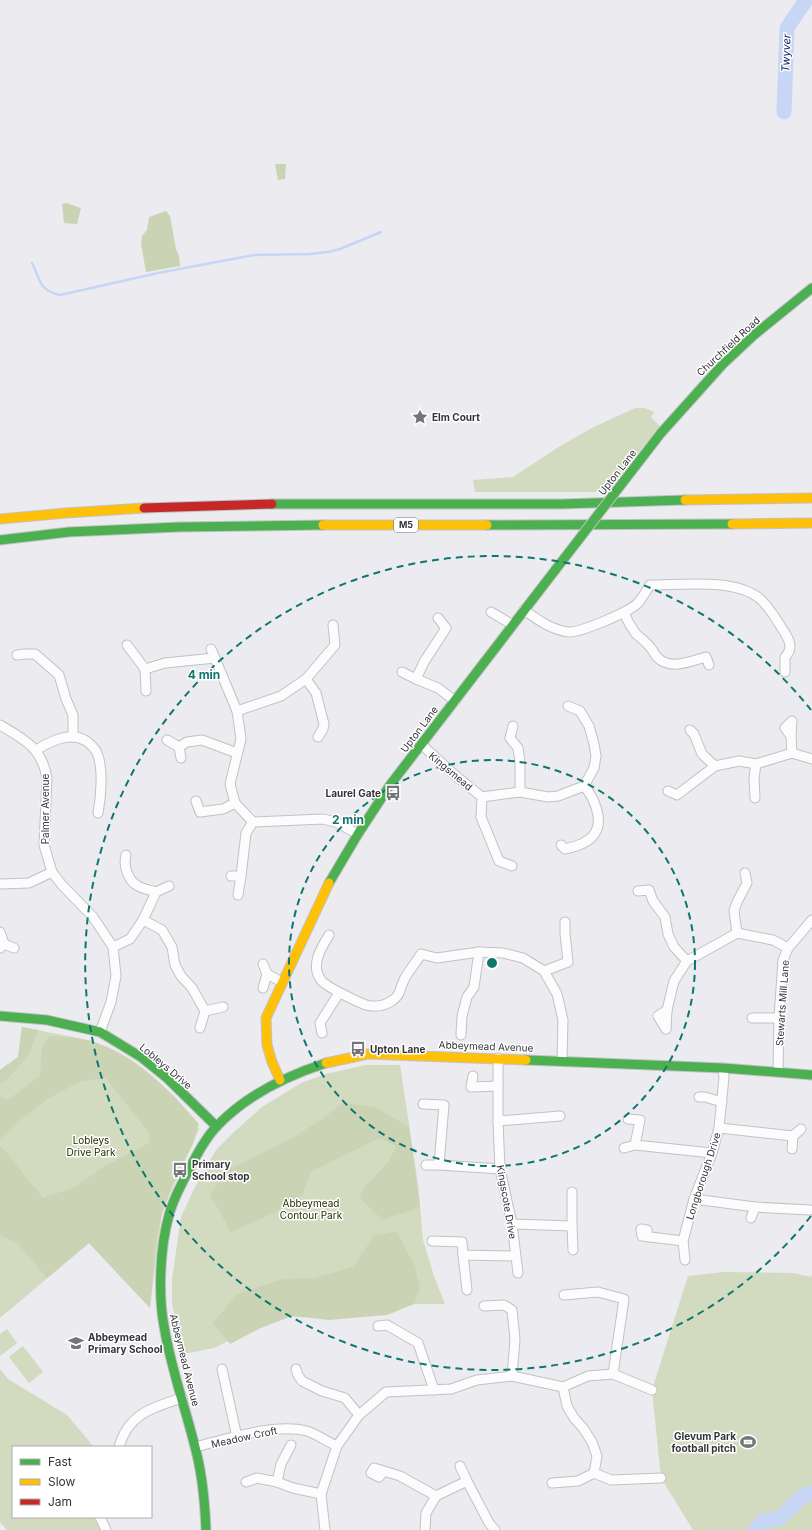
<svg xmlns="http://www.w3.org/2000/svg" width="812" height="1530" font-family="Inter,sans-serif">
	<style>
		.green { fill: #d2dac0 }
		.forest { fill: #cbd3b5 }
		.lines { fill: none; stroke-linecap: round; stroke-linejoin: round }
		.stream { stroke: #c7d6f5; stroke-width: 2.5 }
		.river { stroke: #c7d6f5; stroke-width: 15 }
		.street-casing { stroke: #c2c2c6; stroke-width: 11 }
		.fast-casing { stroke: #c2c2c6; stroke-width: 11 }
		.slow-casing { stroke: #c2c2c6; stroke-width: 11 }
		.jam-casing { stroke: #c2c2c6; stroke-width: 11 }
		.street { stroke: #fcfcfd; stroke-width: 9 }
		.fast { stroke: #4caf50; stroke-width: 9 }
		.slow { stroke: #ffc107; stroke-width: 9 }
		.jam { stroke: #c62828; stroke-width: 9 }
		.fast-bridge-casing { stroke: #c2c2c6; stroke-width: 11; stroke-linecap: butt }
		.fast-bridge { stroke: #4caf50; stroke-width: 9 }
		.ring { fill: none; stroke: #0f766e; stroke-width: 2; stroke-dasharray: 7 5 }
		.labels { text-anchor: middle; stroke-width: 3; stroke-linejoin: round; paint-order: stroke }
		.shield { fill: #fff; stroke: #727174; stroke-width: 1 }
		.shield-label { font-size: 9px; font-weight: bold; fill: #353439 }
		.street-label { font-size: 10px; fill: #353439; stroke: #fff }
		.poi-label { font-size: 10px; font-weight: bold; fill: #353439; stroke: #fff; text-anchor: start }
		.park-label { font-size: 10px; fill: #252e01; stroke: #fff }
		.water-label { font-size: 11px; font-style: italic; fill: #0c2561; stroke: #fff }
		.centre { fill: #0f766e; stroke: #fff; stroke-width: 2 }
		.ring-label { font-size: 12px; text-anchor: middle; font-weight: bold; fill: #0f766e; stroke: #fff; stroke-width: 3; stroke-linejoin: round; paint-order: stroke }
	</style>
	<rect width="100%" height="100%" fill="#ebebf0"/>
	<g class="green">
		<path d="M635 408H645L654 412 651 417 660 426 606 492H475L473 480 513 477 560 446 594 427Z"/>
		<path d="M22 1027 93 1041 129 1059 175 1097 199 1129 162 1212 150 1308 89 1243 0 1318V1070L18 1057Z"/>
		<path d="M366 1065H400L418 1184 423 1240 434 1276 445 1304H414L386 1313 328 1318 292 1316 260 1325 214 1348 184 1354 172 1304V1279L181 1217 194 1189 208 1163 217 1149 234 1132 262 1107 301 1083 326 1074Z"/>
		<path d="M723 1272 793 1273 811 1277 812 1274V1530H693L661 1478 652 1390 688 1276Z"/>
		<path d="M7 1329 17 1343 0 1356V1334Z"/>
		<path d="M23 1346 43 1372 29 1383 9 1357Z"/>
		<path d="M0 1369 8 1379 67 1415 94 1447H13V1517H100L106 1530H7L0 1522Z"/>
	</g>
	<g class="forest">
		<path d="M275 164H286L285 179 278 180Z"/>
		<path d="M66 203 81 208 77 224 64 223 62 204Z"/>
		<path d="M166 211 170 216 176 249 179 256 180 266 146 272 141 244 142 236 147 230 149 217Z"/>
		<path d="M22 1027 38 1030 28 1056 8 1078 0 1084V1070L18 1057Z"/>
		<path d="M50 1036C61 1037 71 1037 81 1039 130 1048 168 1088 199 1124L193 1144 172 1185 161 1217 155 1247 150 1308 89 1243 47 1278 18 1244 0 1235V1146H1L43 1198 75 1187 105 1166 149 1143 150 1134 106 1078 81 1081 47 1099 16 1123 0 1139V1097L8 1100 40 1076 42 1046Z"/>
		<path d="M343 1103 374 1107 409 1127 420 1207 383 1220 360 1198 365 1187 389 1161 397 1146 379 1138 312 1171 302 1195 274 1213 231 1232 210 1195 228 1170 291 1139 322 1119Z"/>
		<path d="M396 1231 414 1264 420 1288 414 1304 387 1315 329 1320 292 1316 261 1328 230 1344 213 1323 237 1294 283 1279 314 1278 353 1267 374 1236Z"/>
	</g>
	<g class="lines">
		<path class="stream" d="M32 263C41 280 38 290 60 295L158 273 254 255 310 254 328 252 340 249 381 232"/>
		<g class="river">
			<path d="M784 112 787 28 806 0"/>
			<path d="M755 1530 763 1521 780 1518 804 1495 812 1493"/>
		</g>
		<defs>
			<g id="street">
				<path d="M524 610C538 620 550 629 568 632 580 633 629 612 638 603 643 597 646 591 650 585 681 585 734 578 759 598 769 606 776 619 783 630 789 639 794 648 785 657V672"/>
				<path d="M491 612 513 625"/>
				<path d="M624 613C627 620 631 627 636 634 641 638 646 642 650 647 653 650 654 654 657 657 670 671 691 661 706 657L709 665"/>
				<path d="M438 618 446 628 424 662 416 679 438 688 455 701"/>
				<path d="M127 645 145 669 165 663 215 658"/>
				<path d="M211 649 237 711 241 739 230 784 235 803 253 822 323 819 336 822 358 834"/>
				<path d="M17 655 24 654H35L59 675 66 699 73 715V737"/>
				<path d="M145 669 146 691"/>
				<path d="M402 672 416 679"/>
				<path d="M306 679 316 693 324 724 323 729 318 737"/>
				<path d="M237 711 281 696 306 679 335 645 333 625"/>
				<path d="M0 725C24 739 42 748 47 778L44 845 52 872 62 885 93 917 113 947 116 976 111 1002 100 1032"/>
				<path d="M513 726 510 738 518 748 520 761V792"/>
				<path d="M690 730 694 734 702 754 715 766"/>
				<path d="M791 736 792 721 785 728 791 736 792 753"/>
				<path d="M167 740 179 747 181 758"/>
				<path d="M422 745 456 776 482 797 481 817 499 861 512 866"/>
				<path d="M179 747 187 742 202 740 237 753"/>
				<path d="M36 750C51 741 74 729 90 744 92 746 95 749 96 751 104 766 101 797 98 813"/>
				<path d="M668 791 677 795 715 766 739 761 756 764 792 753 812 759"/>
				<path d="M482 797 520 792 548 797 558 796 584 786 594 768 596 756 594 744 589 726 580 711 568 706"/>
				<path d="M755 798 754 778 756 764"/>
				<path d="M196 801 200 812 223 809 235 803"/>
				<path d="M561 845 565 849C575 847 590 842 595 833 604 819 593 796 584 786"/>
				<path d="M126 855C123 865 128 881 138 886 143 889 150 890 156 892"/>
				<path d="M231 876H241"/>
				<path d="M0 884 29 883 52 872"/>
				<path d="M638 891 649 890 653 901 665 917 668 934 674 947 687 961"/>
				<path d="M238 895 241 876 246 833 253 822"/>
				<path d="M143 920 162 930 172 947 175 965 181 976 192 988 205 1011 200 1028"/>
				<path d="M0 932 4 944 0 948"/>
				<path d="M737 933 734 911 737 902 747 883 745 873"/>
				<path d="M329 935C321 948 310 966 321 980 326 987 358 1002 366 1005 374 1007 383 1006 390 1002 401 996 399 990 404 980 408 971 416 963 421 954L437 958 479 952 503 953 523 958 544 971 557 994 563 1020 562 1061"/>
				<path d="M4 944 14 948"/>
				<path d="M113 947 130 939 143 920 156 892 169 886"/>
				<path d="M263 964 267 974"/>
				<path d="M544 971 568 962 565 933V922"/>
				<path d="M263 988 267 974 282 982"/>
				<path d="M205 1011 223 1007"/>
				<path d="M752 1018H779"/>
				<path d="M666 1029 667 1010 674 981 687 961 737 933 773 940 788 948"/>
				<path d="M666 1029 658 1016 667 1010"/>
				<path d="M322 1033 320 1023 339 993"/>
				<path d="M461 1035 462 1016 467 997 474 987 479 952"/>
				<path d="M498 1058V1121L500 1169 512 1224 518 1273"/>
				<path d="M778 1072 779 1018 783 960 788 948 812 920"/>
				<path d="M473 1076 471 1087 498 1086"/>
				<path d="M699 1097H705L722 1102"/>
				<path d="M423 1104 444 1105 439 1165 500 1169"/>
				<path d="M628 1119 640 1120 635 1145 712 1153"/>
				<path d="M498 1121 560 1116"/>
				<path d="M719 1128 793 1136 801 1129"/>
				<path d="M624 1148 635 1145"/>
				<path d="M792 1149 793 1136"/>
				<path d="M426 1165H439"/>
				<path d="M694 1199 755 1207 751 1218"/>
				<path d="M755 1207 810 1210"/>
				<path d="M512 1224 572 1226 573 1250"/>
				<path d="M572 1226V1192"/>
				<path d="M648 1237 647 1230 641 1229 642 1236 683 1241"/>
				<path d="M432 1241 462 1242 463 1255 515 1256"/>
				<path d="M463 1255 467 1290"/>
				<path d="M685 1260 683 1241 694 1199 712 1153 719 1128 724 1077 723 1068"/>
				<path d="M564 1295 598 1292 624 1299 613 1374"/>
				<path d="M484 1306 504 1305 512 1310 515 1339 512 1376"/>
				<path d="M378 1326 387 1325 418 1343 434 1390"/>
				<path d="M222 1369 237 1437"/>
				<path d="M296 1369 298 1375 302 1381 322 1391 345 1398 359 1415"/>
				<path d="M563 1387 567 1406 574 1418 583 1428 592 1442 597 1456 594 1473 611 1480 661 1478"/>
				<path d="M119 1447C128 1414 153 1407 182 1398"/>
				<path d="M195 1447C228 1439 274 1423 307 1431 317 1434 327 1442 337 1446"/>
				<path d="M460 1466 467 1481"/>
				<path d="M384 1471 379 1477 371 1473 374 1468 400 1476 436 1496"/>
				<path d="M246 1482 257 1478 277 1482 293 1488 321 1494"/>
				<path d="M277 1482 281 1464 291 1445"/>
				<path d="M552 1483 578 1481 594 1473"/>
				<path d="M100 1517 106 1530"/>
				<path d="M325 1530 321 1494 337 1446 359 1415 386 1392 451 1389 477 1380 512 1376 563 1387 588 1376 613 1374 652 1390"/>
				<path d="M425 1530 426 1513 436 1496 467 1481 489 1523 495 1530"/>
			</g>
			<g id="fast">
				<path d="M661 433 723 364 754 335 812 288"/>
				<path d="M272 504H562L685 500"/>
				<path d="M487 525 732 524"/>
				<path d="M0 540 69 532 179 527 323 525"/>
				<path d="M329 883 358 834 390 785 556 569"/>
				<path d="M0 1016 47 1020 100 1032 141 1057 167 1078 216 1126"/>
				<path d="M526 1060 723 1068 812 1075"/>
				<path d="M206 1530C205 1505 203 1480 197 1455 187 1412 171 1370 164 1326 158 1294 160 1247 169 1215 173 1199 182 1183 190 1168 197 1154 206 1137 218 1125 248 1094 286 1076 326 1063"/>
			</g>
			<g id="slow">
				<path d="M685 500 812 498"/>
				<path d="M0 519 66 513 144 508"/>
				<path d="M732 524 812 523"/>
				<path d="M323 525H487"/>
				<path d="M326 1063 368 1054 526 1060"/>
				<path d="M280 1080 272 1062 267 1045 266 1018 329 883"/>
			</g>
			<path id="jam" d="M144 508 272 504"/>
		</defs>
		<use href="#street" class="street-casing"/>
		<use href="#fast" class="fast-casing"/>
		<use href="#slow" class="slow-casing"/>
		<use href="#jam" class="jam-casing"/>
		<use href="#street" class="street"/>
		<use href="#fast" class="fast"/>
		<use href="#slow" class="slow"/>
		<use href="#jam" class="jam"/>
		<defs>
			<path id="fast-bridge" d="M556 569 661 433"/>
		</defs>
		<use href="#fast-bridge" class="fast-bridge-casing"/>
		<use href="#fast-bridge" class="fast-bridge"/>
	</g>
	<g class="ring">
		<circle cx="492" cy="963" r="203"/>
		<path d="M811 1216A407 407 0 1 1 811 710"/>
	</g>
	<defs>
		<symbol id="sight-bare" viewBox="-9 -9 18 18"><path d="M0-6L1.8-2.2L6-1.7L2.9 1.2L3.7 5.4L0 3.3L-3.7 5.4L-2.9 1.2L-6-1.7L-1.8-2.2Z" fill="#757479" stroke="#fff" stroke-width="2.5" paint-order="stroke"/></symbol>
		<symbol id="bus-bare" viewBox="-9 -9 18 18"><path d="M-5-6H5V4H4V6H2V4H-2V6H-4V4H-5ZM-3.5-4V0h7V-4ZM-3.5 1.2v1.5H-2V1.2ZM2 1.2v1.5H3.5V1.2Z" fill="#757479" stroke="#fff" stroke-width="2.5" paint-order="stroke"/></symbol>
		<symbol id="school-bare" viewBox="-9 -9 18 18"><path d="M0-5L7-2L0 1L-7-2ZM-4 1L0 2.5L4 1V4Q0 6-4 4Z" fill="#757479" stroke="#fff" stroke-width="2.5" paint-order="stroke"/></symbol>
		<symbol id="stadium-bare" viewBox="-9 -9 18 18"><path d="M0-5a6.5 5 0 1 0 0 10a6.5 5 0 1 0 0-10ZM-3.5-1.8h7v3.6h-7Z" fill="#757479" stroke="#fff" stroke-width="2.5" paint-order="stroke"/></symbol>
	</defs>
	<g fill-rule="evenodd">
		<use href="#sight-bare" x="409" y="406" width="22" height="22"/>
		<use href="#bus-bare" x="382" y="782" width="22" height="22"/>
		<use href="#bus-bare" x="347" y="1038" width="22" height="22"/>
		<use href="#bus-bare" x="169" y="1159" width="22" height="22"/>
		<use href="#school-bare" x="65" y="1332" width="22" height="22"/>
		<use href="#stadium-bare" x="737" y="1431" width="22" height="22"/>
	</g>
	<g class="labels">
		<rect class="shield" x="394" y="518" width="24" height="14" rx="3"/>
		<g class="shield-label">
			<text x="406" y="528">M5</text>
		</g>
		<g class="street-label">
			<text transform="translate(728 346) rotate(-43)" y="4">Churchfield Road</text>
			<text transform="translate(617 472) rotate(-52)" y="4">Upton Lane</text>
			<text transform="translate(419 729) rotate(-53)" y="4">Upton Lane</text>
			<text transform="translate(451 771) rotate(40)" y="4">Kingsmead</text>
			<text transform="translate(45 809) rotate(-90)" y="4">Palmer Avenue</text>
			<text transform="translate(782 1003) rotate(-86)" y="4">Stewarts Mill Lane</text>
			<text transform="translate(486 1046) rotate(2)" y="4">Abbeymead Avenue</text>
			<text transform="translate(166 1066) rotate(40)" y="4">Lobleys Drive</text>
			<text transform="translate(703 1176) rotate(-72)" y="4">Longborough Drive</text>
			<text transform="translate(507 1202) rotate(80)" y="4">Kingscote Drive</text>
			<text transform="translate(185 1360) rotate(76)" y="4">Abbeymead Avenue</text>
			<text transform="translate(244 1437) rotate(-12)" y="4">Meadow Croft</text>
		</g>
		<g class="poi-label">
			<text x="432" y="421">Elm Court</text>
			<text x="381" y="797" text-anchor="end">Laurel Gate</text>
			<text x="370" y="1053">Upton Lane</text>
			<text x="192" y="1168">Primary<tspan x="192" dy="12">School stop</tspan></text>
			<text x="88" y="1341">Abbeymead<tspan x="88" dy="12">Primary School</tspan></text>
			<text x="736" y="1440" text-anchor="end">Glevum Park<tspan x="736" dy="12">football pitch</tspan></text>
		</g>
		<g class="park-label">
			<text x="91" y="1144">Lobleys<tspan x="91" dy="12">Drive Park</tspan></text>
			<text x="311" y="1207">Abbeymead<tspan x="311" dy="12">Contour Park</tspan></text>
		</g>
		<g class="water-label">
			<text transform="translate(786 53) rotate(-88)" y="4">Twyver</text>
		</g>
	</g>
	<circle cx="492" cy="963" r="6" class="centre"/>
	<g class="ring-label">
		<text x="204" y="679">4 min</text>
		<text x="348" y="824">2 min</text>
	</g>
	<rect x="12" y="1446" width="140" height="72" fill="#ffffff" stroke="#aeaeb0"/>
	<rect x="20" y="1459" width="20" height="6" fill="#4caf50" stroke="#aeaeb0"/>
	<text x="48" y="1466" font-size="12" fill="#353439">Fast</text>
	<rect x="20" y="1479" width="20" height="6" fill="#ffc107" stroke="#aeaeb0"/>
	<text x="48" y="1486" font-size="12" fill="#353439">Slow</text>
	<rect x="20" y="1499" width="20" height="6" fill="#c62828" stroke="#aeaeb0"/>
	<text x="48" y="1506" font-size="12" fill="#353439">Jam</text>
</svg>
